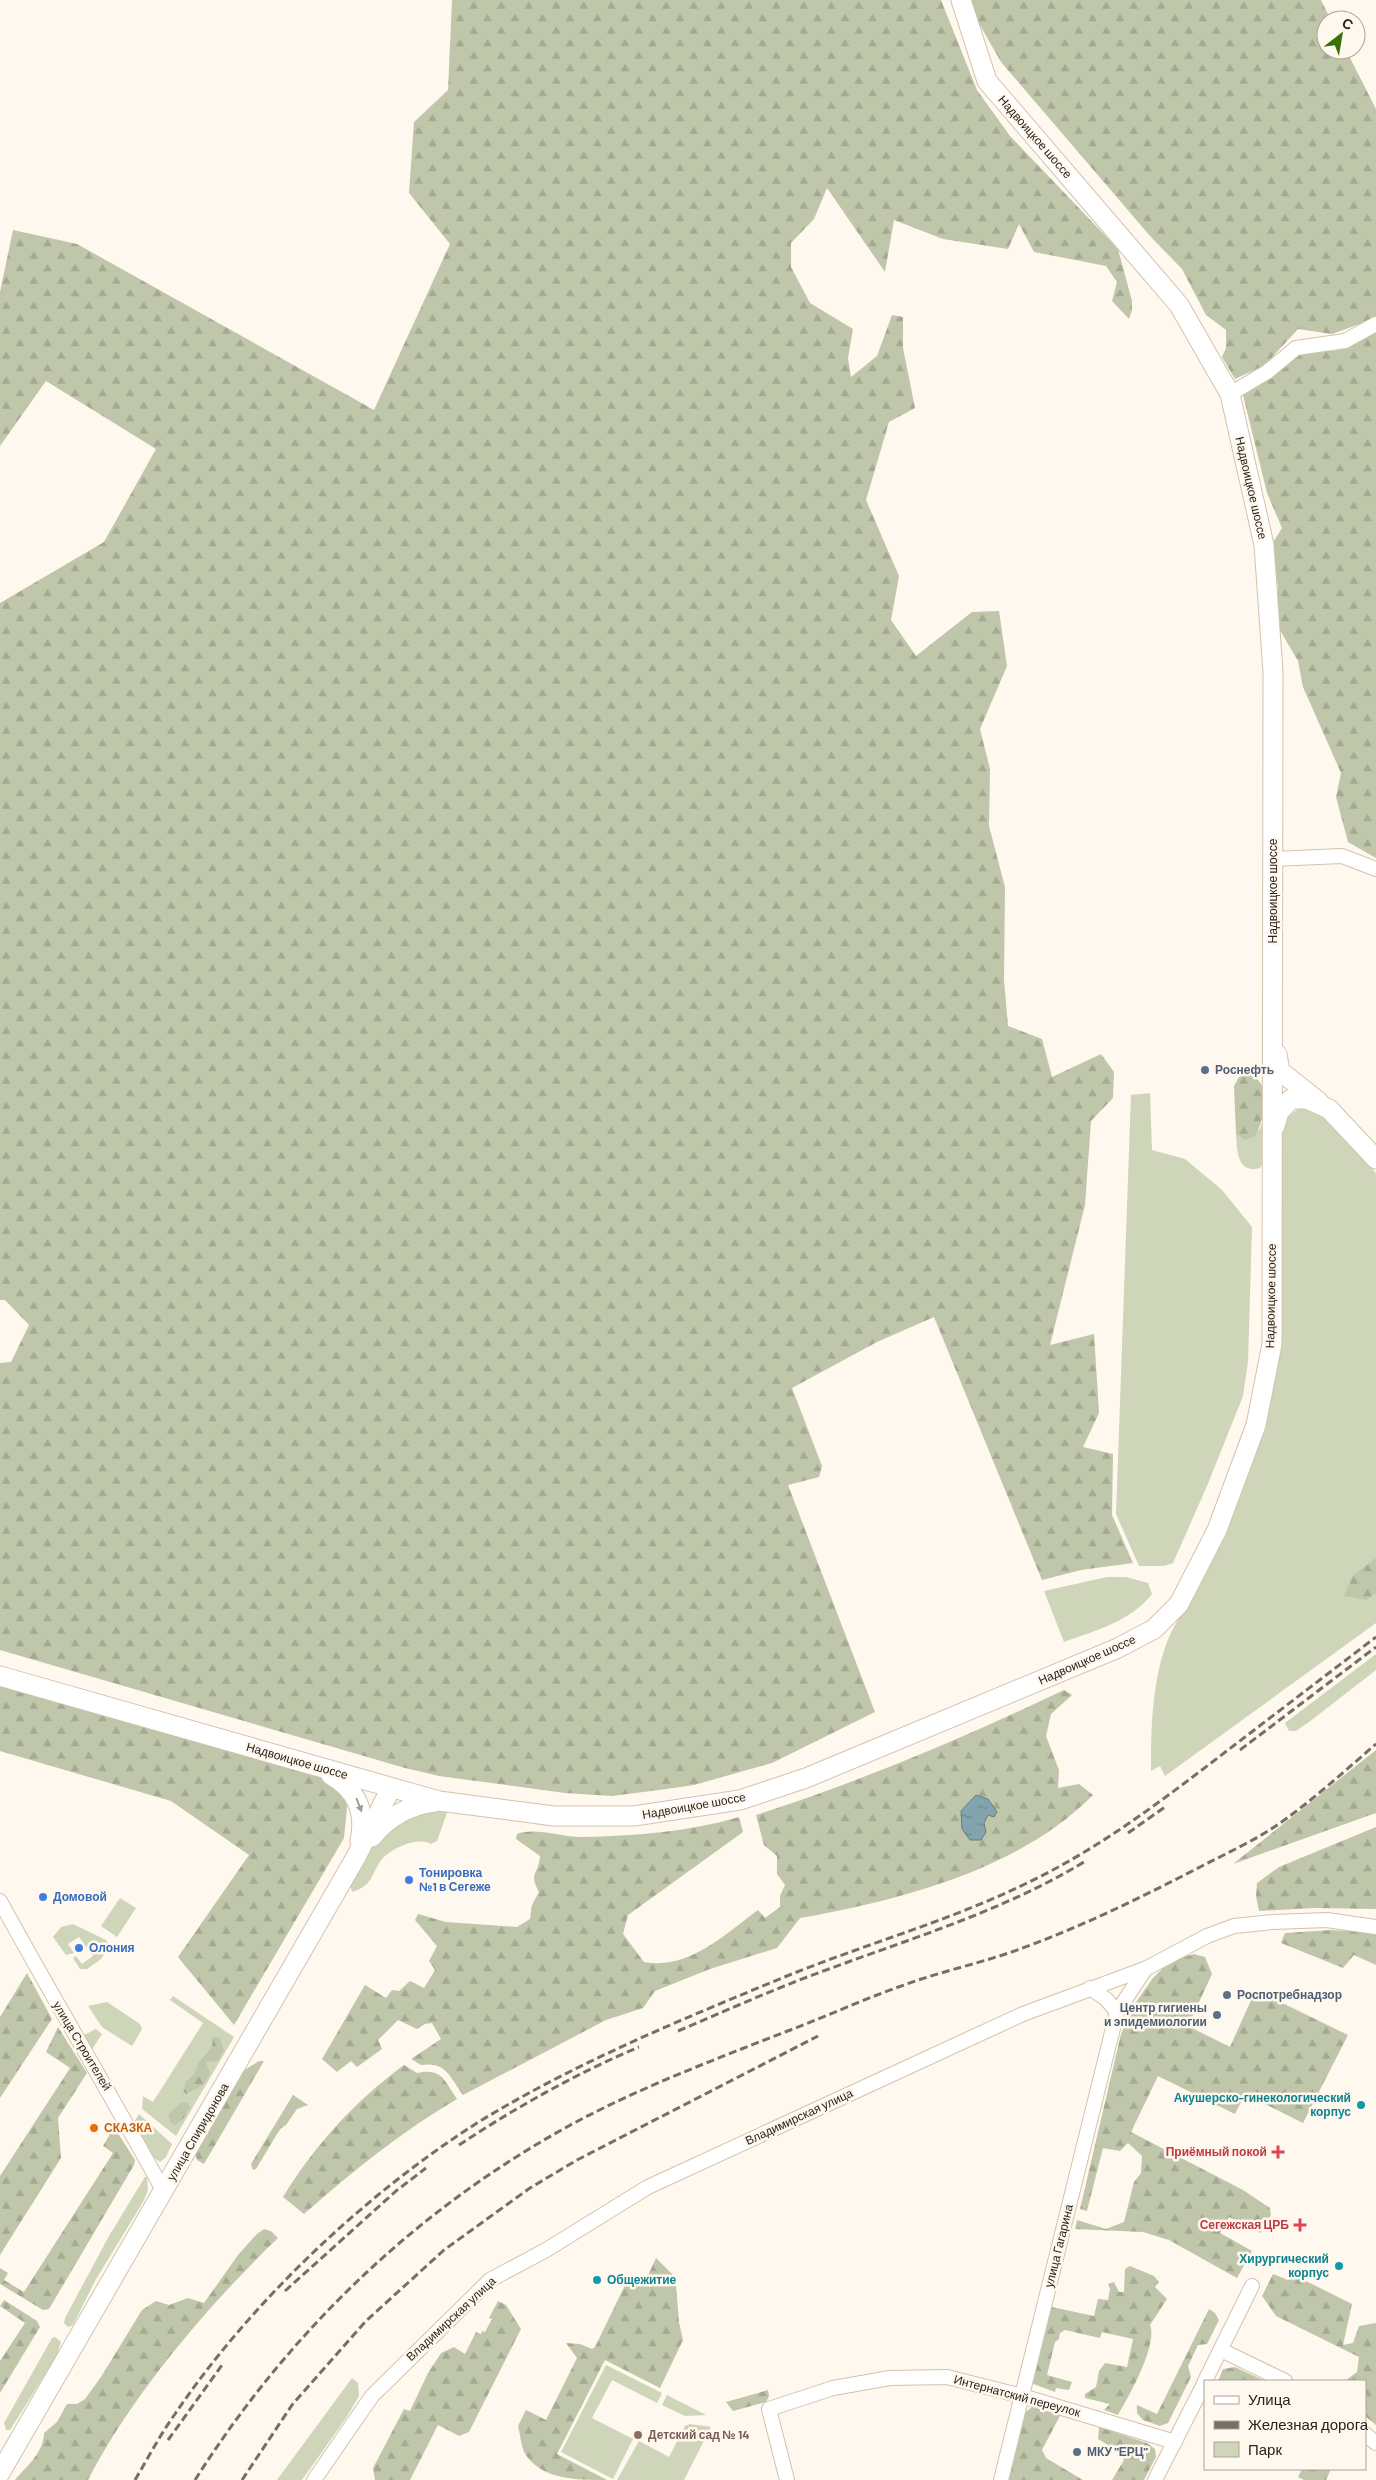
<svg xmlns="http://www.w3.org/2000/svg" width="1376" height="2480" font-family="Barlow,sans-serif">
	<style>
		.green { fill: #ced5b8 }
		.forest { fill: url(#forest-firs) }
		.water { fill: url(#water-ripples); stroke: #687d82 }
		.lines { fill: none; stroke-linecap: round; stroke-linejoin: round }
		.street-casing { stroke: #d3c2ad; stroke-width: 16 }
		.secondary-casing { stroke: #d3c2ad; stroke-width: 21 }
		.street { stroke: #fff; stroke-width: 14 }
		.secondary { stroke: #fff; stroke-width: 19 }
		.rail { stroke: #766f66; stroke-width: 3; stroke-dasharray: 8 4; stroke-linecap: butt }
		.oneway { fill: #9f9c98 }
		.service-dot { fill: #5c6f8a; stroke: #fff8ef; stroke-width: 2 }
		.shop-dot { fill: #3f7fe0; stroke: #fff8ef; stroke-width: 2 }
		.culture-dot { fill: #0f9aa8; stroke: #fff8ef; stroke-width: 2 }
		.food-dot { fill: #e8710a; stroke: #fff8ef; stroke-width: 2 }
		.health-dot { fill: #e0444e; stroke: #fff8ef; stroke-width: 2 }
		.education-dot { fill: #8d6e63; stroke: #fff8ef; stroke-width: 2 }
		.labels { text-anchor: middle; stroke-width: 5; stroke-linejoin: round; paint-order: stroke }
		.street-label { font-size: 12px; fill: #2a231b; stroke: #fff8ef }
		.service-label { font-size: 12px; font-weight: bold; fill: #4e5e75; stroke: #fff8ef; text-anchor: start }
		.shop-label { font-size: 12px; font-weight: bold; fill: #366cbe; stroke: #fff8ef; text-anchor: start }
		.culture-label { font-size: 12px; font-weight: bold; fill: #0d838f; stroke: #fff8ef; text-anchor: end }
		.food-label { font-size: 12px; font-weight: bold; fill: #c56008; stroke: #fff8ef; text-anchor: start }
		.health-label { font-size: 12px; font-weight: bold; fill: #be3a42; stroke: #fff8ef; text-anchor: end }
		.education-label { font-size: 12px; font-weight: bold; fill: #785e54; stroke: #fff8ef; text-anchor: start }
	</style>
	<defs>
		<pattern id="forest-firs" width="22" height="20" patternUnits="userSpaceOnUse" patternTransform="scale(1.25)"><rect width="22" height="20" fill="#bfc6a9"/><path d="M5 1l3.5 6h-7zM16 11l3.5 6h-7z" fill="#a4aa91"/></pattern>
		<pattern id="water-ripples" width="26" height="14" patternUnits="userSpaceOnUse" patternTransform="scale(1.25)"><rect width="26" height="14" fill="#82a4ae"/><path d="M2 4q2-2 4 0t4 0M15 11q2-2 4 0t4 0" fill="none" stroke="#6b858d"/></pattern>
	</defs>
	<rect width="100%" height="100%" fill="#fff8ef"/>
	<g class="green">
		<path d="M1150 1093 1152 1150 1185 1159 1222 1190 1252 1227 1248 1362 1243 1396 1207 1486 1173 1563 1164 1566H1139L1116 1514 1131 1095Z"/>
		<path d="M1301 1107C1330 1114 1356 1151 1376 1173V1623L1165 1776 1160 1766 1151 1771C1151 1726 1152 1679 1169 1637 1177 1618 1192 1602 1200 1583L1269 1403 1279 1362 1282 1322 1281 1129 1287 1117Z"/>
		<path d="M1263 1119 1264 1161 1260 1168C1237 1174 1237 1150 1236 1134L1244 1140 1260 1129Z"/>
		<path d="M1107 1577H1126L1148 1583 1152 1594C1130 1622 1096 1630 1064 1642L1044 1591Z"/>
		<path d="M1376 1654V1670L1309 1722 1296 1731H1289L1285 1723Z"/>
		<path d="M441 1808 447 1813 437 1841 431 1844C418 1837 397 1846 385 1856 371 1869 376 1885 352 1892L350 1885C360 1864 373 1836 392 1822 401 1816 429 1812 441 1808Z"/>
		<path d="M120 1898 136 1908 117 1937 101 1926Z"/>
		<path d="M73 1924 106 1940 110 1946 101 1959 87 1969H80L73 1958 76 1956 82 1964 93 1956 79 1937 68 1944 74 1953 66 1955 53 1937 61 1927Z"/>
		<path d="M173 1996 234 2037 176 2136 142 2109 143 2096 153 2102 203 2023 170 2000Z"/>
		<path d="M107 2002 140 2024 142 2029 132 2046 102 2027 88 2006Z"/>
		<path d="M96 2029 102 2034 91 2051 82 2036Z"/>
		<path d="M139 2114 172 2144 166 2157 160 2162 153 2157 134 2122Z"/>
		<path d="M145 2177H147L148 2190 143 2202 95 2281 73 2325 68 2327 64 2323 65 2318 109 2236Z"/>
		<path d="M55 2337 61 2342 56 2357 10 2430H6L4 2423 52 2338Z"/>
		<path d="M606 2365 662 2393 657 2403 612 2380 592 2418 633 2439 613 2479 561 2452Z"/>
		<path d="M352 2378 358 2383 359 2396 346 2418 302 2480H277Z"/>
		<path d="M667 2395 706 2415 685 2416 662 2405Z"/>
		<path d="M690 2424 711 2427 684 2480H617L639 2441 669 2457 685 2426Z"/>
	</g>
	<g class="forest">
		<path d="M452 0H941L977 90 1010 136 1118 249 1132 301V310L1129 319 1112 301 1117 282 1106 266 1034 252 1019 224 1008 249 943 239 894 220 885 272 827 188 814 219 791 243V267L810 303 853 329 848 358 851 377 877 356 892 315 903 317V348L915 408 889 422 866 500 899 576 891 620 916 656 972 612 999 611 1007 666 980 729 990 769 989 826 1005 887 1004 980 1008 1026 1042 1039 1052 1077 1101 1054 1114 1072 1113 1098 1091 1121 1085 1205 1050 1345 1094 1334 1099 1413 1083 1447 1113 1454 1112 1515 1133 1563 1081 1570 1042 1580 934 1317 877 1342 792 1388 822 1466 819 1477 788 1485 875 1712 772 1763 694 1785 659 1790 612 1796 565 1793 439 1776 405 1768 0 1650V1363L11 1362 29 1325 5 1300H0V603L104 542 156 449 46 381 0 446V292L13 230 77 244 374 410 450 244 409 193 414 122 448 90Z"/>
		<path d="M970 0H1321L1331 20H1326V50H1346L1376 109V318L1332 334 1298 329 1265 365 1235 379 1222 357 1226 348V330L1206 315 1182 269 1150 236 1001 62 977 20Z"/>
		<path d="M1376 331V858L1348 842 1336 797 1341 773 1303 687 1298 661 1277 625 1278 587 1272 544 1282 528 1267 493 1242 391 1258 380 1274 375 1278 363 1290 356 1318 349 1335 351Z"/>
		<path d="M1247 1074C1251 1076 1256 1077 1258 1080 1270 1091 1263 1126 1254 1137L1244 1140 1236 1134 1234 1086 1239 1077Z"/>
		<path d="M1376 1558V1593L1367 1600 1344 1596 1353 1575Z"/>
		<path d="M0 1686 303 1769 335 1785 348 1797 344 1838 234 2025 178 1957 249 1855 171 1801 0 1751Z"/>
		<path d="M1064 1690 1072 1695 1051 1714 1046 1736 1059 1770 1058 1788 1079 1784 1093 1795C1019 1870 900 1900 800 1918L777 1948 710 1969 655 1991 643 2008 606 2020 463 2095C450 2077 446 2061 421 2065L411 2059 441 2039 432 2023 425 2024 417 2029 398 2020 378 2040 382 2049 357 2067 351 2061 337 2072 322 2059 365 1985 386 1998 392 1990 399 1991 410 1981 424 1988 435 1970 429 1961 437 1946 415 1920 418 1914 446 1922 517 1927 530 1919 532 1905 539 1892C528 1873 539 1874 540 1856L516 1839 517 1834C535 1827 561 1837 581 1837 634 1836 688 1832 739 1817L743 1832 628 1915 623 1934 644 1962C689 1970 724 1935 758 1910L765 1918 780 1907V1896L785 1885 777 1874V1856L764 1845 756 1815C862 1781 963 1738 1064 1690Z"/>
		<path d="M1376 1750V1813L1233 1864Z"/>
		<path d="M1376 1827V1909L1314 1908 1259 1911 1256 1896 1257 1883 1279 1867Z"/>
		<path d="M1331 1930 1366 1932 1376 1935V1965L1354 1955 1343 1968 1281 1943 1285 1933Z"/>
		<path d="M1194 1954 1205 1957 1212 1974 1188 2026 1230 2047 1252 1998 1268 1996 1348 2035 1303 2123 1245 2094 1235 2114 1158 2076 1131 2132 1243 2190 1270 2208 1271 2215 1261 2233 1229 2217 1220 2233 1252 2251 1237 2278 1169 2240 1143 2232 1075 2229 1077 2220 1106 2229 1124 2222 1134 2182 1141 2173 1142 2156 1128 2143 1120 2151 1103 2148 1087 2211 1080 2209 1121 2034 1134 2005 1153 1978 1170 1961Z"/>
		<path d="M27 1973 52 2019 0 2098V2017Z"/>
		<path d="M58 2027 87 2073 58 2118 61 2158 0 2255V2176L70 2068 46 2052Z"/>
		<path d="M213 2037 220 2038 224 2050 218 2061 206 2062 210 2074 203 2085 186 2094 183 2091 186 2082 194 2074 199 2062 212 2047Z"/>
		<path d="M259 2061H264L204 2164 197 2160 195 2153 243 2071Z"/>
		<path d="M404 2065 417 2073C442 2068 444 2080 457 2099 402 2131 352 2172 304 2214L283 2197C315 2145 355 2101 404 2065Z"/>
		<path d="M293 2095 308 2105 297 2109 286 2125 280 2129 256 2169 253 2170 251 2164Z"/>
		<path d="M181 2103H188L190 2108 183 2119 175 2125 170 2122 168 2115Z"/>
		<path d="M114 2127 135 2160 134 2165 49 2309 43 2310 0 2284V2268L8 2273 4 2280 24 2292 113 2153 103 2146Z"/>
		<path d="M264 2229 271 2231 278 2238C209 2304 131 2396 88 2480H15C27 2466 44 2452 44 2433L57 2422 67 2404H77L85 2399 101 2377 142 2310 156 2301 169 2305 188 2298 204 2303 238 2255 257 2234Z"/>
		<path d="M656 2258 672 2274 676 2285 679 2322 683 2340 660 2388 605 2360 557 2454 607 2480C577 2480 540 2480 524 2452 521 2444 520 2434 518 2426L526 2410 546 2420 577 2358 566 2343 580 2344 592 2349 595 2347 629 2277 644 2284Z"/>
		<path d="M1130 2266 1154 2276 1159 2282 1155 2287 1167 2299 1150 2325C1158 2345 1129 2396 1118 2415L1104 2410 1110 2404 1085 2398V2394L1096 2387 1099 2371 1105 2363 1127 2367 1133 2339 1102 2332 1100 2338 1065 2330 1060 2333 1059 2339 1055 2342 1047 2375 1072 2382 1069 2390 1056 2388 1055 2392 1031 2383 1047 2306 1094 2316 1098 2299 1108 2300 1110 2289 1108 2284 1114 2282 1119 2292H1124L1125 2269Z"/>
		<path d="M1273 2274 1288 2280 1298 2277 1352 2304 1343 2345 1353 2343 1359 2326 1376 2323V2425L1365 2416V2381H1345L1357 2372 1359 2357 1276 2316 1262 2296Z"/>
		<path d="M4 2300 37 2321 40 2327 0 2393V2361L25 2323 0 2306Z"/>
		<path d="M498 2301 506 2305 521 2329 469 2432 459 2436 438 2425 410 2480H375L373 2468 404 2409 410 2411 428 2373 441 2353 454 2347 465 2354 476 2332 481 2334 482 2331 485 2332 492 2319 489 2318Z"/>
		<path d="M1209 2309 1215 2313 1219 2320 1207 2344 1198 2345 1188 2366 1191 2377 1168 2423 1160 2426 1143 2420 1137 2413V2405L1157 2414Z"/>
		<path d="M1235 2367 1265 2381H1218L1223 2369Z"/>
		<path d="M768 2390 769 2396 766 2402 733 2411 726 2402Z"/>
		<path d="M1032 2407 1061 2414 1042 2450 1046 2458 1083 2480H1005L1022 2415Z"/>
		<path d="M1099 2427 1147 2443 1155 2449 1156 2457 1144 2480H1112L1124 2460 1116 2450 1098 2439Z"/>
		<path d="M1302 2469H1331L1326 2480H1304L1298 2477Z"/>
	</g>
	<path class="water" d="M976 1795 988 1799 997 1812 994 1817 988 1815 984 1823 986 1832 981 1840H970L962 1829 961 1811Z"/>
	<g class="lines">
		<defs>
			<g id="street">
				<path d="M1230 394 1267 372 1296 348 1345 341 1376 324"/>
				<path d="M1273 859 1342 856 1376 869"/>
				<path d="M0 1901C53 1998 110 2093 163 2190"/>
				<path d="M1090 1988 1106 1999 1117 2012"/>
				<path d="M1221 2350 1285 2381"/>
				<path d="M1205 2381 1252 2286"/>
				<path d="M1365 2434 1376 2443"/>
				<path d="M314 2480 372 2396 490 2280 546 2250 648 2187 1023 2014 1147 1968 1207 1936 1234 1926 1273 1922 1327 1920 1376 1927"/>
				<path d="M787 2480 769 2409 833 2388 890 2378 947 2377 1022 2396 1175 2442"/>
				<path d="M1001 2480 1117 2012 1146 1968"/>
				<path d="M1155 2480 1205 2382"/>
			</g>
			<g id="secondary">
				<path d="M1277 1054 1280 1071 1319 1102"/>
				<path d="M1275 1126 1279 1112 1291 1099H1307L1329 1109 1376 1159"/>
				<path d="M0 1676 439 1801 554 1816H634L740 1800 806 1778 1118 1648 1154 1629 1179 1604 1217 1530 1256 1425 1272 1344 1273 672 1264 545 1230 394 1179 305 987 81 961 0"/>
				<path d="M331 1775C357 1790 366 1812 360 1841"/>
				<path d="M372 1837C389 1816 409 1805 435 1802"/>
				<path d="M0 2473 356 1857 391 1788"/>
			</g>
		</defs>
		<use href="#street" class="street-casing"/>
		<use href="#secondary" class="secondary-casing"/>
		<use href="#street" class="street"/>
		<use href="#secondary" class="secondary"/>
		<g class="rail">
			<path d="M1240 1750 1376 1647"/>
			<path d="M1128 1833 1165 1807"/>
			<path d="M678 2031C728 2010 778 1987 829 1969 915 1937 1005 1910 1084 1862"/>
			<path d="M459 2145C515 2108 577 2073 639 2047"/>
			<path d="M285 2291 396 2191 426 2168"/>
			<path d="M168 2440 222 2365"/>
			<path d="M135 2480C148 2458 160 2435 175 2414 250 2303 364 2195 477 2123 573 2064 678 2021 782 1978 862 1945 947 1922 1025 1884 1093 1852 1152 1808 1211 1763 1266 1721 1321 1679 1376 1637"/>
			<path d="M195 2480C284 2340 401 2224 544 2140 620 2095 703 2064 785 2032 825 2017 864 1999 904 1985 942 1971 982 1963 1020 1949 1083 1926 1142 1897 1202 1866 1229 1852 1258 1839 1283 1821 1315 1798 1346 1770 1376 1744"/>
			<path d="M242 2480 292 2405 366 2321 444 2250 530 2188 577 2160 818 2036"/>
		</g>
	</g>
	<defs><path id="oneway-solid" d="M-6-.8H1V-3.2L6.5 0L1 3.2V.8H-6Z" transform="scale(1.25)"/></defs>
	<use class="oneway" href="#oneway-solid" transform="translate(359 1805) rotate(69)"/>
	<g class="service-dot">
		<circle cx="1205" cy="1070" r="5"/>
		<circle cx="1227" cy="1995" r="5"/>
		<circle cx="1217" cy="2015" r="5"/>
		<circle cx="1077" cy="2452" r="5"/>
	</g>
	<g class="shop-dot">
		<circle cx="409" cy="1880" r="5"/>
		<circle cx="43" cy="1897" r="5"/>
		<circle cx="79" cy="1948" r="5"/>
	</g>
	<g class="culture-dot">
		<circle cx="1361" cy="2105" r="5"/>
		<circle cx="1339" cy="2266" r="5"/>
		<circle cx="597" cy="2280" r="5"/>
	</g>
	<circle class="food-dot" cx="94" cy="2128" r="5"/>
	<g class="health-dot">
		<path d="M1275.5 2144.5h5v5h5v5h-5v5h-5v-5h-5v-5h5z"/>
		<path d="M1297.5 2217.5h5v5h5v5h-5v5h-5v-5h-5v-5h5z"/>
	</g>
	<circle class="education-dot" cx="638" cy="2435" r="5"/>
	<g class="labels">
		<g class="street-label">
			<text transform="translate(1035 137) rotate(49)" y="4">Надвоицкое шоссе</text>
			<text transform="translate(1251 488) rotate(77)" y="4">Надвоицкое шоссе</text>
			<text transform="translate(1273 891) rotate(-90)" y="4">Надвоицкое шоссе</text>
			<text transform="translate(1271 1296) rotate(-89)" y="4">Надвоицкое шоссе</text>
			<text transform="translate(1087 1660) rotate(-24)" y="4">Надвоицкое шоссе</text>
			<text transform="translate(297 1761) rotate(16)" y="4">Надвоицкое шоссе</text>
			<text transform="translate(694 1806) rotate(-10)" y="4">Надвоицкое шоссе</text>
			<text transform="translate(82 2046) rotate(59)" y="4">улица Строителей</text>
			<text transform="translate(799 2117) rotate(-25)" y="4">Владимирская улица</text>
			<text transform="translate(198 2132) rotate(-60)" y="4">улица Спиридонова</text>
			<text transform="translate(1059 2246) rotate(-76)" y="4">улица Гагарина</text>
			<text transform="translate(451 2319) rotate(-43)" y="4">Владимирская улица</text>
			<text transform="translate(1017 2396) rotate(15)" y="4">Интернатский переулок</text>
		</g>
		<g class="service-label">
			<text x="1215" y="1074">Роснефть</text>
			<text x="1237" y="1999">Роспотребнадзор</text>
			<text x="1207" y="2012" text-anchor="end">Центр гигиены<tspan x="1207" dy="14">и эпидемиологии</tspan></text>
			<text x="1087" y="2456">МКУ "ЕРЦ"</text>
		</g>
		<g class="shop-label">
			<text x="419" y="1877">Тонировка<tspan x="419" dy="14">№1 в Сегеже</tspan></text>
			<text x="53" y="1901">Домовой</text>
			<text x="89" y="1952">Олония</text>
		</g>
		<g class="culture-label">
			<text x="1351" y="2102">Акушерско-гинекологический<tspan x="1351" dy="14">корпус</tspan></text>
			<text x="1329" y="2263">Хирургический<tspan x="1329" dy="14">корпус</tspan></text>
			<text x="607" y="2284" text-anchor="start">Общежитие</text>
		</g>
		<g class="food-label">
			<text x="104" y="2132">СКАЗКА</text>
		</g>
		<g class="health-label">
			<text x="1267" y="2156">Приёмный покой</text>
			<text x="1289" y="2229">Сегежская ЦРБ</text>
		</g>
		<g class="education-label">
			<text x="648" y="2439">Детский сад № 14</text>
		</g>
	</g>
	<rect x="1204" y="2380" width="162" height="90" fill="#fff8ef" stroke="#aaa39a"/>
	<rect x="1214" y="2396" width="25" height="8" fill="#ffffff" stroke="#aaa39a"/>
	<text x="1248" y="2405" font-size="15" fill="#2a231b">Улица</text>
	<rect x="1214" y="2421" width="25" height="8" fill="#766f66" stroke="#aaa39a"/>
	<text x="1248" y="2430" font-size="15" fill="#2a231b">Железная дорога</text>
	<rect x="1214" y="2442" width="25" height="15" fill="#ced5b8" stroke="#aaa39a"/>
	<text x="1248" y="2455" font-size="15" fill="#2a231b">Парк</text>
	<g transform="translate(1341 35) rotate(31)"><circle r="24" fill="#fff8ef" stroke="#aaa39a"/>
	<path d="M0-4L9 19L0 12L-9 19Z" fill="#387203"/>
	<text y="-8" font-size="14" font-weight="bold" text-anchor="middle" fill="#2a231b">С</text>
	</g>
</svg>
